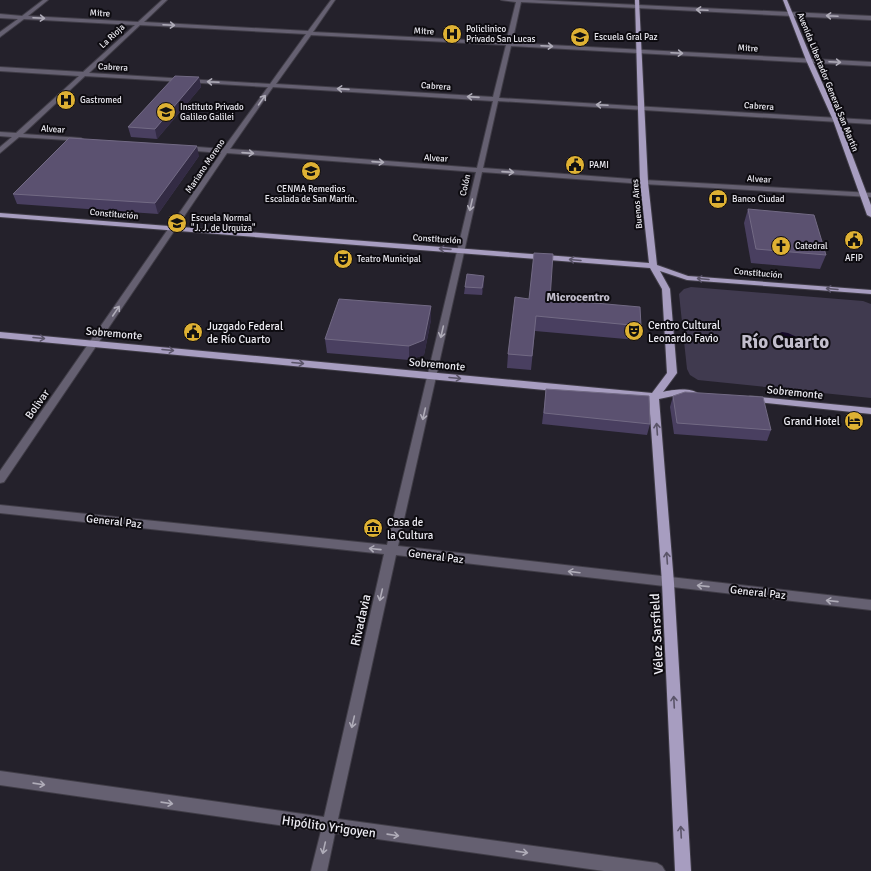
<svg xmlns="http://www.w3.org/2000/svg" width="871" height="871" font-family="Signika,sans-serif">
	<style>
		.green { fill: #403a4f }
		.water { fill: #160a29 }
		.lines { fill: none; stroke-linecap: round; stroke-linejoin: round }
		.minor-casing { stroke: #403d47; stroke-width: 2 }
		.major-casing { stroke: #403d47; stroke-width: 2 }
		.minor { fill: #656071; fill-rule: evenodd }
		.major { fill: #a79dc0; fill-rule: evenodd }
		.wall { fill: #493f60 }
		.shaded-wall { fill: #332b44 }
		.building { fill: #5b5170; stroke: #726a84 }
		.oneway { stroke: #afacb8 }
		.oneway2 { stroke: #5a5468 }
		.labels { text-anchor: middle; stroke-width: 4; stroke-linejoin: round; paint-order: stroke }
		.far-street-label { font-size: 9px; fill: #ecebf2; stroke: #0d0b10 }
		.far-poi-label { font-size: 9px; fill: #ecebf2; stroke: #0d0b10; text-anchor: start }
		.poi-label { font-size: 11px; fill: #ecebf2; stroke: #0d0b10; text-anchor: start }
		.street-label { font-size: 11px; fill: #ecebf2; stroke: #0d0b10 }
		.neighbourhood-label { font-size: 12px; font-weight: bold; fill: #c2becc; stroke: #0d0b10 }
		.near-street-label { font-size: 13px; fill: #ecebf2; stroke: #0d0b10 }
		.town-label { font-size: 19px; font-weight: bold; fill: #c2becc; stroke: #0d0b10 }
	</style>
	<rect width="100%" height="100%" fill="#24212b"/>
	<path class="green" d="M691 287 863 301 871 304V398L698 380 690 375 687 369 679 294 684 289Z"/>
	<path class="water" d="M782 332 788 333 799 338 801 345C793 353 779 349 774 340V336Z"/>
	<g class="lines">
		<defs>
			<path id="minor" d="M43 0H48L28 16 138 22 162 0H167L144 22 308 31 331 0H335L313 32 506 42 516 2 501 0H533L871 16V20L521 2 512 43 871 62V66L511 46 499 98 871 120V124L498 101 483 168 644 180 871 193V197L644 184 482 172 398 546 871 600V610L396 555 338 819 657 863 662 866 665 871H604L335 833 327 871H311L321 831 0 785V771L324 817 384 554 0 513V505L387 545 476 172 227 153 4 482 0 483V471L221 153 185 150 182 148 185 146 223 149 268 87 85 76 23 134 81 138 84 140 83 141 19 137 0 153V147L12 137 0 136V132L16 133 79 76 0 71V67L83 72 135 25 24 19 0 37V32L18 19 0 18V14L22 16ZM140 25 306 34 270 84 89 73ZM311 35 506 45 493 97 276 84ZM273 87 493 101 477 168 230 149Z"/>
			<g id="major">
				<path d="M635 0H639L648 182 657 265 688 276 871 290V294L687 280 660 271 670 289 677 373 663 392C671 390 692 387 698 394L693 397 673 396 659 399 674 583 691 871H675L662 583 649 400 0 338V332L652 393 667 373 662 289 650 268 0 217V213L649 263 640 182Z"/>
				<path d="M783 0H787L812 60 839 120 871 205V217L867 215 833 120 806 60Z"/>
				<path d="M750 396 871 408V414L747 401 745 399Z"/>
			</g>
		</defs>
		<use href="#minor" class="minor-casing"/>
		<use href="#major" class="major-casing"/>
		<use href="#minor" class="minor"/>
		<use href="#major" class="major"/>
	</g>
	<g class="wall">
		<path d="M199 77 201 87 157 139 131 137 128 127Z"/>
		<path d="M199 156 158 214 17 204 13 194Z"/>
		<path d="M748 209 826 255 820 269 751 263 744 223Z"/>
		<path d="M484 283 482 295 464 294 465 287Z"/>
		<path d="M529 299H550L641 326 637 340 535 331 531 370 507 368 508 354Z"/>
		<path d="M431 320 424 355 409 360 327 353 325 339Z"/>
		<path d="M546 389 650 424 647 435 542 424Z"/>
		<path d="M673 396 771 430 767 441 674 434 670 407Z"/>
	</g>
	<g class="shaded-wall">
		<path d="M199 77 201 87 157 139 155 129Z"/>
		<path d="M197 146 199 156 158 214 155 203Z"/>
		<path d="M484 276V283L482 295V288Z"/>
		<path d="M431 306V320L424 355 409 360V346Z"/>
	</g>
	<g class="building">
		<path d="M175 76 199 77 155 129 128 127Z"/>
		<path d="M69 138 197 146 155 203 13 194Z"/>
		<path d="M748 209 814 215 826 255 756 249Z"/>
		<path d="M534 253 553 254 550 299 640 307 641 326 536 316 532 356 508 354 515 297 529 299Z"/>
		<path d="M467 274 484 276 482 288 465 287Z"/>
		<path d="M339 299 431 306 424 340 409 346 325 339Z"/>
		<path d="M546 389 649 396 650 424 544 413Z"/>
		<path d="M685 392 763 397 771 430 677 423 673 396Z"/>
	</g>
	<defs><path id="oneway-shaft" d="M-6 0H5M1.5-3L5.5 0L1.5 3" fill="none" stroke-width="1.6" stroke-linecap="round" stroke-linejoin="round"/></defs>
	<g class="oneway">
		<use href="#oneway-shaft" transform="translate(702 10) rotate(-177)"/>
		<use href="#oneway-shaft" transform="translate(832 16) rotate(-177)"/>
		<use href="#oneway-shaft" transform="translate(39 18) rotate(3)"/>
		<use href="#oneway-shaft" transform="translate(169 25) rotate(3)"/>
		<use href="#oneway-shaft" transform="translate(547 46) rotate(3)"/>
		<use href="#oneway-shaft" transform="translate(677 53) rotate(3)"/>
		<use href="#oneway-shaft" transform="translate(835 62) rotate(3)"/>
		<use href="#oneway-shaft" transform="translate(213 82) rotate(-177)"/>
		<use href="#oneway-shaft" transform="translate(343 89) rotate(-176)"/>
		<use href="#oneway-shaft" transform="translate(473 97) rotate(-176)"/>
		<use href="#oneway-shaft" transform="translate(262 100) rotate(-55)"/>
		<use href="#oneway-shaft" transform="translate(602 105) rotate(-177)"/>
		<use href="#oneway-shaft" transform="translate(248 153) rotate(4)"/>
		<use href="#oneway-shaft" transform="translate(378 162) rotate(4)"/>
		<use href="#oneway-shaft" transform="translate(508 172) rotate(4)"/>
		<use href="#oneway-shaft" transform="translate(471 205) rotate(103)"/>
		<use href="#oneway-shaft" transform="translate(116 311) rotate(-56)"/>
		<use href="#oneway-shaft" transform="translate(442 332) rotate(103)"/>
		<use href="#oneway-shaft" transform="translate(424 414) rotate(103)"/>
		<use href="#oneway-shaft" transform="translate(375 549) rotate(-174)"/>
		<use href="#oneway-shaft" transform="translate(574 572) rotate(-173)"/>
		<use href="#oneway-shaft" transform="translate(703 586) rotate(-174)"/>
		<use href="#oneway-shaft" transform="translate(381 595) rotate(103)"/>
		<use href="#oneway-shaft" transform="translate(832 601) rotate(-174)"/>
		<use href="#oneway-shaft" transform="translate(353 722) rotate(103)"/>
		<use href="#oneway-shaft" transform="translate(39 784) rotate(8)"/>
		<use href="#oneway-shaft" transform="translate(167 803) rotate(8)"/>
		<use href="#oneway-shaft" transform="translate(393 835) rotate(8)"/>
		<use href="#oneway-shaft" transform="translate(324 848) rotate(103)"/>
		<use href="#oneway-shaft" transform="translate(522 852) rotate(8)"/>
	</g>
	<g class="oneway2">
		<use href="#oneway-shaft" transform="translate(445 249) rotate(-176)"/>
		<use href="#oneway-shaft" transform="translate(575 260) rotate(-175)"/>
		<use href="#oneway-shaft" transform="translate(703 279) rotate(-175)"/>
		<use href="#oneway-shaft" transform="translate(832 289) rotate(-175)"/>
		<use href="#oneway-shaft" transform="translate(39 338) rotate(5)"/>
		<use href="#oneway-shaft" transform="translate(168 350) rotate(5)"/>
		<use href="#oneway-shaft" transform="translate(298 363) rotate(5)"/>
		<use href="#oneway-shaft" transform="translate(455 378) rotate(5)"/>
		<use href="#oneway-shaft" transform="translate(657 429) rotate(-94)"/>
		<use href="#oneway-shaft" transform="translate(667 558) rotate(-94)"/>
		<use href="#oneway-shaft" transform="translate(674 702) rotate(-93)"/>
		<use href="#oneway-shaft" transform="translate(681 832) rotate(-93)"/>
	</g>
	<defs>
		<symbol id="hospital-disc" viewBox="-11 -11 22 22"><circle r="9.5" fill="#deb133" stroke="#0d0b10"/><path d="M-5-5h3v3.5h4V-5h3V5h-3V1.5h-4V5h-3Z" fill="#111"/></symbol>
		<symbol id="school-disc" viewBox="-11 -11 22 22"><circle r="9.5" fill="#deb133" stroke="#0d0b10"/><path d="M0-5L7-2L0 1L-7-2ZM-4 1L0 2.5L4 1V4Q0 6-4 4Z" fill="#111"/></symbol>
		<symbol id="civic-disc" viewBox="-11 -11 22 22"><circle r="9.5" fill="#deb133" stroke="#0d0b10"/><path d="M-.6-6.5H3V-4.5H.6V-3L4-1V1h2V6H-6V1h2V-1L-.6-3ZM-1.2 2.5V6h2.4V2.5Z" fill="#111"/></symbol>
		<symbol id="bank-disc" viewBox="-11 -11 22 22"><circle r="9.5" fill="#deb133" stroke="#0d0b10"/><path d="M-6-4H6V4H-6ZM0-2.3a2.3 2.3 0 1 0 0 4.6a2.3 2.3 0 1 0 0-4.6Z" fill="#111"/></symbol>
		<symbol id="church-disc" viewBox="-11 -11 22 22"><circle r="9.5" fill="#deb133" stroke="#0d0b10"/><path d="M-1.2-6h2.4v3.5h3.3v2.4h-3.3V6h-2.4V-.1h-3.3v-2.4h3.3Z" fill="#111"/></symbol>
		<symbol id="theatre-disc" viewBox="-11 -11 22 22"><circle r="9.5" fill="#deb133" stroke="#0d0b10"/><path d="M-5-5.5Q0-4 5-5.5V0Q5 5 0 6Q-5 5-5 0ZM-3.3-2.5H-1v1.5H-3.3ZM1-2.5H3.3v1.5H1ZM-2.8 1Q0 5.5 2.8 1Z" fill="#111"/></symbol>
		<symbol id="hotel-disc" viewBox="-11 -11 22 22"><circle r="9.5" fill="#deb133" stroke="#0d0b10"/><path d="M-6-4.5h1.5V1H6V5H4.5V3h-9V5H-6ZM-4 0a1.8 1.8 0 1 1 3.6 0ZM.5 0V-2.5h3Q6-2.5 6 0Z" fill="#111"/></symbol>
		<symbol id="museum-disc" viewBox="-11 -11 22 22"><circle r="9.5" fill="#deb133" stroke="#0d0b10"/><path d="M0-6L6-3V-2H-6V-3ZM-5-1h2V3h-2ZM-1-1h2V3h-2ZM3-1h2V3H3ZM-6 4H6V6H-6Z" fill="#111"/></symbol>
	</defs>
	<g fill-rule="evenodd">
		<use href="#hospital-disc" x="441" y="23" width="22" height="22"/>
		<use href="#school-disc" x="569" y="26" width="22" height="22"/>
		<use href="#hospital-disc" x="55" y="89" width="22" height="22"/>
		<use href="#school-disc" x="155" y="101" width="22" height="22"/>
		<use href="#civic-disc" x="564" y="154" width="22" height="22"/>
		<use href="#school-disc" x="300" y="160" width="22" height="22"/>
		<use href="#bank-disc" x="707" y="188" width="22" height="22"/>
		<use href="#school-disc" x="166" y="212" width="22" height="22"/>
		<use href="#civic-disc" x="843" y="229" width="22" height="22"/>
		<use href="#church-disc" x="770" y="235" width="22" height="22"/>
		<use href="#theatre-disc" x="332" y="248" width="22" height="22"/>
		<use href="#theatre-disc" x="623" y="320" width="22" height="22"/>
		<use href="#civic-disc" x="182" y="321" width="22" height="22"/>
		<use href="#hotel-disc" x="843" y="410" width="22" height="22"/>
		<use href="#museum-disc" x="362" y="517" width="22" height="22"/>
	</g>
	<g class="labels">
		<g class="far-street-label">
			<text transform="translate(100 13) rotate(3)" y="3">Mitre</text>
			<text transform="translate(424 31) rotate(3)" y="3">Mitre</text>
			<text transform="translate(112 36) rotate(-43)" y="3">La Rioja</text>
			<text transform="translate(748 48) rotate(3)" y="3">Mitre</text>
			<text transform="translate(113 67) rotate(3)" y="3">Cabrera</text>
			<text transform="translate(828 82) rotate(68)" y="3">Avenida Libertador General San Martín</text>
			<text transform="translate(436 86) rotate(4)" y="3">Cabrera</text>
			<text transform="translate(759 106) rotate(4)" y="3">Cabrera</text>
			<text transform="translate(53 129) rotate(4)" y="3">Alvear</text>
			<text transform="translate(436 158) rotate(4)" y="3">Alvear</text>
			<text transform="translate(205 166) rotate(-56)" y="3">Mariano Moreno</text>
			<text transform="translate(759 179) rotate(3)" y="3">Alvear</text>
			<text transform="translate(465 185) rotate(-77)" y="3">Colón</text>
			<text transform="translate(637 204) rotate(-95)" y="3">Buenos Aires</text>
			<text transform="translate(114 214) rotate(5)" y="3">Constitución</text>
			<text transform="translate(437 239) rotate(4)" y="3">Constitución</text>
			<text transform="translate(758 273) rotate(5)" y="3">Constitución</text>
		</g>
		<g class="far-poi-label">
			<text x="466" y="32">Policlinico<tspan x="466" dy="10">Privado San Lucas</tspan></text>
			<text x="594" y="40">Escuela Gral Paz</text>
			<text x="80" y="103">Gastromed</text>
			<text x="180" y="110">Instituto Privado<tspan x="180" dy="10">Galileo Galilei</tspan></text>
			<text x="589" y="168">PAMI</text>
			<text x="311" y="192" text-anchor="middle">CENMA Remedios<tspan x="311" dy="10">Escalada de San Martín.</tspan></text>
			<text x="732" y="202">Banco Ciudad</text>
			<text x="191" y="221">Escuela Normal<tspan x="191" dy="10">"J. J. de Urquiza"</tspan></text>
			<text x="795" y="249">Catedral</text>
			<text x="854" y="261" text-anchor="middle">AFIP</text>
			<text x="357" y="262">Teatro Municipal</text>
		</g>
		<g class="poi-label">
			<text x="648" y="329">Centro Cultural<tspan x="648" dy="13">Leonardo Favio</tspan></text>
			<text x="207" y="330">Juzgado Federal<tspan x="207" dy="13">de Río Cuarto</tspan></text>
			<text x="840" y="425" text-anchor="end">Grand Hotel</text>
			<text x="387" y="526">Casa de<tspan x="387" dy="13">la Cultura</tspan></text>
		</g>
		<g class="street-label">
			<text transform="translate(114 333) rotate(5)" y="4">Sobremonte</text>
			<text transform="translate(437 364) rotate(5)" y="4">Sobremonte</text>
			<text transform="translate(795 392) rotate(6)" y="4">Sobremonte</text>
			<text transform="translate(37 404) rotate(-55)" y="4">Bolivar</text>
			<text transform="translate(114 521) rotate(6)" y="4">General Paz</text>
			<text transform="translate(436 556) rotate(7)" y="4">General Paz</text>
			<text transform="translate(758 592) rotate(6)" y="4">General Paz</text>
		</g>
		<g class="neighbourhood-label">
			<text x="578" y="301">Microcentro</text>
		</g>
		<g class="near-street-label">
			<text transform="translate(360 620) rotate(-77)" y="5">Rivadavia</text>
			<text transform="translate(656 634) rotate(-93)" y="5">Vélez Sarsfield</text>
			<text transform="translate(329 826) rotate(8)" y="5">Hipólito Yrigoyen</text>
		</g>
		<g class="town-label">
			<text x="785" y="348">Río Cuarto</text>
		</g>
	</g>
</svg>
